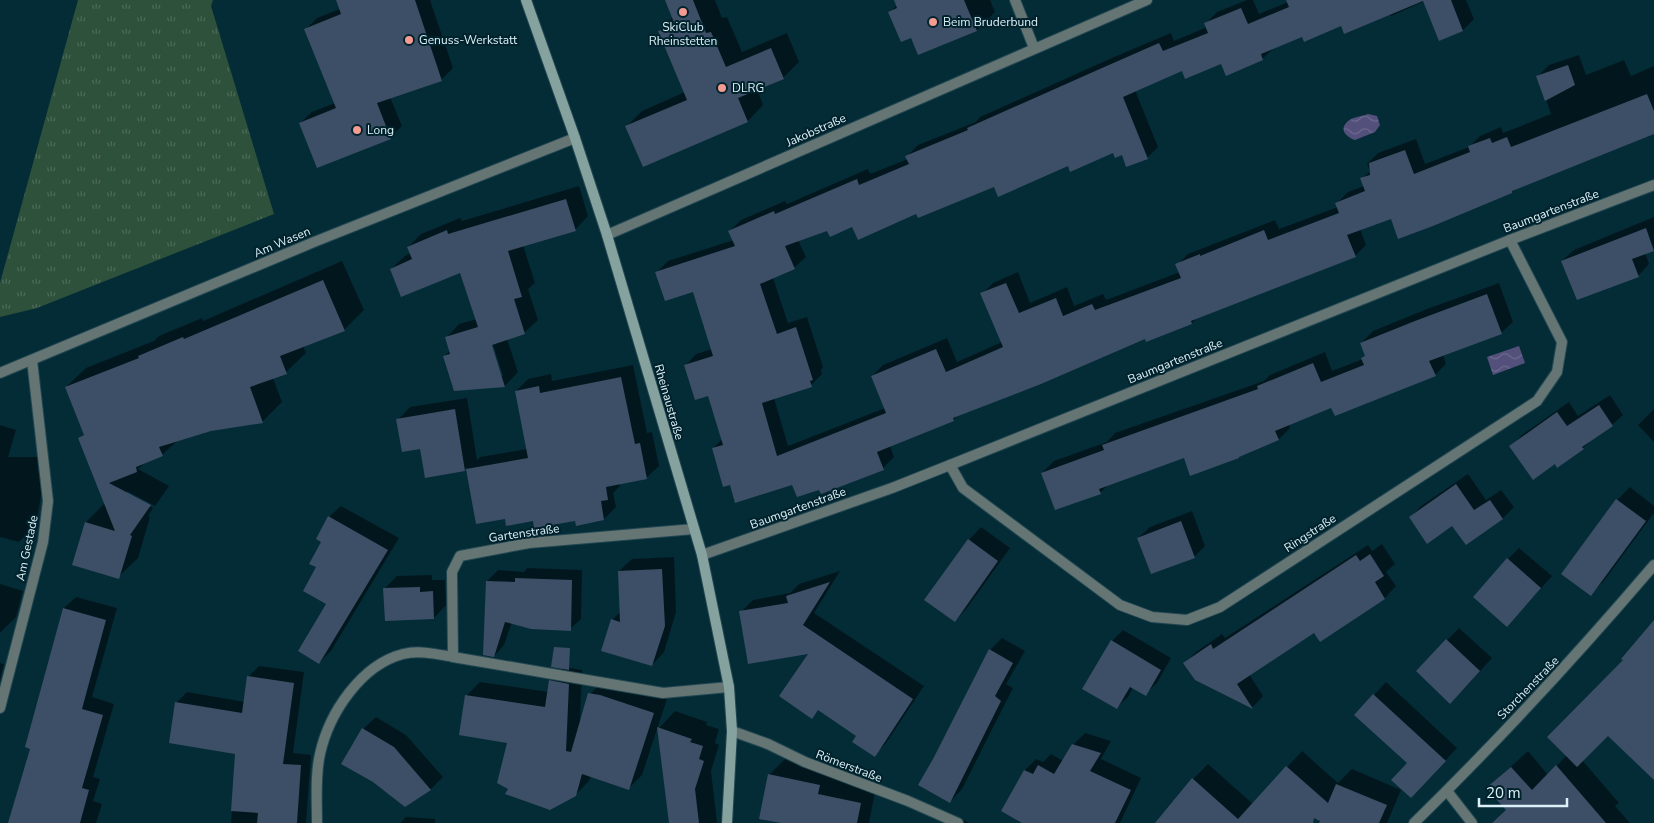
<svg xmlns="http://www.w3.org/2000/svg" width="1654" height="823" font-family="'Nunito Sans',sans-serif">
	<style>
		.grass { fill: url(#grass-tufts) }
		.water { fill: url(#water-waves) }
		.shadow { fill: #0007; fill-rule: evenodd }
		.building { fill: #3c4f66 }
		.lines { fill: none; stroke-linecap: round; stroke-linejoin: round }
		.street-casing { stroke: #224752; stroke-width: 12 }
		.secondary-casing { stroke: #224752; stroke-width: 12 }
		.street { stroke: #647573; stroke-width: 10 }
		.secondary { stroke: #86a29f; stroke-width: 10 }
		.poi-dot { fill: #f59c92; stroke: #00222c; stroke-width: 2 }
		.labels { text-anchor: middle; stroke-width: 4; stroke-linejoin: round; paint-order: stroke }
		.poi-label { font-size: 12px; fill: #dcf0f7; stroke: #00222c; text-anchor: start }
		.street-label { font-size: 12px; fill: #dcf0f7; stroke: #00222c }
	</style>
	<defs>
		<pattern id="grass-tufts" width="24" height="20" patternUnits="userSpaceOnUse" patternTransform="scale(1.25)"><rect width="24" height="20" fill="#2e513b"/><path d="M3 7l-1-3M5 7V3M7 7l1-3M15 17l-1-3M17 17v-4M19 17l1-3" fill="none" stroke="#4c6a58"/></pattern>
		<pattern id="water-waves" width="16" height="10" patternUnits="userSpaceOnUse" patternTransform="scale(1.25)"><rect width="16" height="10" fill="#54507c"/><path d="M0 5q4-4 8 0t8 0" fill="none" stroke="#6c6a8f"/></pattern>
	</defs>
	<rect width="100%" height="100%" fill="#042c37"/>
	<path class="grass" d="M78 0H213L211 6 274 214 37 308 0 317V283Z"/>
	<g class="water">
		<path d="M1368 114 1377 116 1380 125 1375 132 1355 140C1347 137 1338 130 1348 121 1353 117 1363 116 1368 114Z"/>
		<path d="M1519 346 1525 363 1493 375 1487 357Z"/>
	</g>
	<g class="shadow">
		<path d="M337 0H430L453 68 441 80 390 97 402 126 390 137 300 123 312 112 335 103 306 29 317 18 340 9Z"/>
		<path d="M666 0H715L722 18 727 17 742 52 787 33 799 62 783 78 757 89 763 105 748 121 627 126 642 111 685 92 659 31 673 17Z"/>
		<path d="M895 0H990L995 12 977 30 919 54 912 36 890 12 897 5Z"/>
		<path d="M1247 0H1253L1259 14 1288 2 1287 0H1466L1474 19 1463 30 1425 1 1391 16 1390 14 1302 35 1274 48 1262 59 1222 62 1182 70 1135 90 1158 147 1147 158 1113 151 994 186 917 212 828 230 798 240 806 257 794 268 773 278 788 323 807 317 823 367 821 370 822 374 811 385 774 398 788 446 885 408 872 376 883 365 947 338 957 362 1002 342 982 294 993 283 1018 272 1030 303 1067 287 1074 306 1103 294 1106 300 1180 272 1177 265 1188 254 1275 220 1279 229 1338 207 1337 203 1348 192 1364 186 1362 179 1370 171 1367 164 1378 153 1416 139 1425 164 1469 147 1480 136 1501 127 1503 133 1551 114 1538 76 1549 65 1579 55 1586 75 1624 60 1631 76 1654 66V133L1515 188 1512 192 1392 217 1360 229 1366 245 1355 256 1197 318 1192 323 1147 340 1146 337 960 414 953 420 890 446 894 457 883 468 820 488 792 483 731 484 713 448 722 439 709 395 685 366 696 354 713 349 694 290 657 272 668 261 734 240 730 231 741 220 785 201 787 204 868 169 870 174 908 159 907 156 918 145 976 122 980 117 1114 57 1171 33 1174 41 1207 27 1206 23 1217 12Z"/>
		<path d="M579 186 588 216 575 230 523 245 535 283 528 289 538 320 524 333 507 339 518 372 505 386 455 390 444 356 450 351 446 338 459 324 477 319 461 271 391 269 405 256 411 253 408 247 421 234 460 218 462 221ZM491 338 503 376H500L489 339Z"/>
		<path d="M1654 217V250L1645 253 1649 264 1638 276 1562 261 1574 250Z"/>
		<path d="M342 261 364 310 344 330 303 346 306 353 286 372 273 378 282 402 263 421 210 430 178 440 162 455 146 462 138 469 169 486 155 506 127 491V494L153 508 148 516 150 517 138 558 118 577 86 522 105 503 80 438 85 433 66 387 86 368 154 341 159 336 202 318 203 321Z"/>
		<path d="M1499 283 1513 322 1501 333 1443 354 1446 364 1435 375 1332 407 1289 424 1290 428 1279 439 1185 457 1109 484 1100 493 1042 473 1054 461 1107 442 1115 433 1264 381 1270 375 1325 352 1332 371 1363 359 1366 354 1361 343 1373 331 1427 309Z"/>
		<path d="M633 365 647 433 652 432 659 466 646 478 619 483 620 486 613 493 616 507 604 519 534 520 506 518 477 523 467 467 464 470 421 448 398 420 410 407 467 398 477 460 480 457 527 449 516 391 528 379 551 374 552 381Z"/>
		<path d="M1610 395 1623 415 1612 425 1593 438 1583 448 1511 446 1522 435 1569 402 1578 416Z"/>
		<path d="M1654 409V442L1638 425Z"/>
		<path d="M0 425 16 430 8 457H44L43 485 36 525 19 542 0 537Z"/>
		<path d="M1468 474 1486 500 1501 490 1514 507 1503 518 1466 544 1453 524 1410 518 1421 506Z"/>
		<path d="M1630 487 1654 506V513L1603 582 1591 594 1562 574 1617 500Z"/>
		<path d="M341 506 399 538 331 651 319 663 328 604 318 567 329 517Z"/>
		<path d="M1192 511 1205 546 1194 557 1138 538 1150 527Z"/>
		<path d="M981 527 1010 548 967 608 955 621 969 540Z"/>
		<path d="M1382 544 1395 564 1386 572 1396 586 1385 598 1320 640 1314 631 1249 674 1263 696 1253 707 1195 679 1185 663 1196 652 1222 634 1225 638 1368 545 1372 551Z"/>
		<path d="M1519 548 1552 576 1518 614 1508 559Z"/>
		<path d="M674 557 676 612 664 652 652 665 612 620 621 611 619 571 632 559Z"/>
		<path d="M527 568 582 570 581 619 570 629 512 622 504 645 494 656 487 581 498 570 524 572Z"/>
		<path d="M840 571 814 613 924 686 886 743 874 755 857 736 819 709 811 717V652L741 612 753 600 790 593 799 584Z"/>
		<path d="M432 575V580H445L446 605 434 618 384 589 397 576Z"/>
		<path d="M0 584 23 591 16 617 0 633Z"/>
		<path d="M76 597 117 608 92 697 114 704 93 777 100 779 93 801 102 804 96 823H10L31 748 27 747 64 608Z"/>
		<path d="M1654 626V708L1608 734 1582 760 1619 803 1615 806 1630 823H1512L1508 810 1488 788 1528 751 1548 775 1567 755 1624 660Z"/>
		<path d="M1459 628 1492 658 1463 690 1447 640Z"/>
		<path d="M1123 630 1171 658 1157 683 1145 694 1133 687 1128 697 1116 708 1112 641Z"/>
		<path d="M1002 638 1025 651 1006 684 1013 688 962 789 950 802 990 650Z"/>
		<path d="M0 663 4 664 0 681Z"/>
		<path d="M259 666 304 672 293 753 311 755 306 823H231L237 753 176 703 187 692 245 702 248 677Z"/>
		<path d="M564 667 582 670 580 722 590 694 604 680 615 681 667 699 642 775 628 789 591 776 589 781 575 795 510 788 508 741 466 696 480 682 549 692 550 681Z"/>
		<path d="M1386 682 1457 748 1424 784 1408 763 1356 715Z"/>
		<path d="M675 711 707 722 706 725 719 729 715 743 719 745 711 771 717 823H670L659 728Z"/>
		<path d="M376 717 406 735 443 777 431 789 405 806 363 729Z"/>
		<path d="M1085 733 1111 741 1101 759 1141 778 1120 823H1024L1025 770 1036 759 1043 762 1051 754 1063 761 1073 745Z"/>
		<path d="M1302 751 1338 783 1352 769 1401 790 1387 823H1329L1295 809 1280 823H1156L1193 779 1208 764 1253 804Z"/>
		<path d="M786 758 836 769 876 787 869 823H788L769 775Z"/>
		<path d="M952 814 969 823H943Z"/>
		<path d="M406 817 435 819V823H400Z"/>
	</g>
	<g class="building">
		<path d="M336 0H415L442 81 377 103 391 139 317 168 299 123 336 108 304 29 341 14Z"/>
		<path d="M665 0H693L706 33 711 32 726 67 771 48 784 79 738 98 748 122 643 167 625 126 687 100 658 31 675 25Z"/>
		<path d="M894 0H964L977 31 918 55 911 38 901 42 888 12 897 8Z"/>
		<path d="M1286 0H1451L1463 31 1439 41 1423 1 1344 34 1341 26 1304 42 1302 37 1261 54 1263 60 1226 76 1221 64 1185 79 1182 71 1123 97 1148 159 1126 167 1122 155 1115 158 1113 153 1070 172 1068 166 998 197 994 187 918 218 916 214 858 240 852 227 830 237 827 231 785 246 795 269 760 284 777 334 796 327 813 380 810 381 812 387 762 403 777 456 886 413 871 376 936 349 946 372 1003 347 980 293 1006 283 1019 313 1056 298 1063 316 1092 304 1095 310 1181 278 1175 264 1200 254V256L1264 230 1268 240 1339 213 1335 203 1365 191 1360 178 1370 175 1369 163 1405 150 1414 174 1470 152 1468 146 1490 138 1492 143 1507 137 1511 147 1647 94 1654 111V134L1512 191V193L1433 226 1398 239 1391 219 1347 235 1356 257 1191 321 1192 324 1146 342 1145 339 1041 384 953 418 954 421 877 452 884 470 821 494 819 490 797 497 792 485 735 503 730 485 723 487 712 448 723 445 708 396 695 400 684 365 713 356 693 292 665 301 655 272 735 246 728 231 774 211 775 214 857 179 859 185 909 164 905 156 968 130 967 128 1102 68 1159 43 1163 51 1208 33 1204 23 1241 8 1248 24 1289 7Z"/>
		<path d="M1568 65 1575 85 1545 101 1536 76Z"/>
		<path d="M566 199 576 231 508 251 522 297 514 299 525 334 492 345 505 387 454 391 443 356 450 354 445 337 478 327 460 273 401 297 390 269 412 259 407 247 447 230 448 234Z"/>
		<path d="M1646 228 1654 251 1632 259 1639 277 1577 300 1561 261Z"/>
		<path d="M323 280 345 331 280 356 287 374 250 387 263 423 211 431 159 447 163 456 136 467 137 472 109 483 151 505 130 535 132 536 119 579 72 565 85 522 115 531 78 438 84 435 65 387 139 358 138 356 183 337 184 339Z"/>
		<path d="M1487 294 1502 334 1429 361 1436 376 1335 416 1331 408 1275 431 1279 440 1239 457V458L1190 476 1184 458 1099 489 1101 494 1055 510 1041 473 1104 450 1102 445 1258 389 1257 386 1313 363 1321 382 1364 365 1361 358 1365 356 1360 343 1415 321Z"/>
		<path d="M621 377 635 444 640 443 647 479 606 487 608 500 601 501 604 520 576 526 575 521 534 528 533 521 506 526 505 519 476 524 466 469 528 458 515 391 539 386 540 393Z"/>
		<path d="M1599 405 1613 426 1582 447 1584 449 1557 468 1555 464 1533 480 1509 446 1557 412 1567 426Z"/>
		<path d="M455 409 465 471 425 478 420 449 402 452 396 419Z"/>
		<path d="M1456 484 1474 510 1490 500 1503 519 1466 545 1452 526 1427 544 1409 517Z"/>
		<path d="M1616 499 1646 521 1591 596 1561 574Z"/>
		<path d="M328 516 388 550 319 664 298 651 326 604 303 591 316 567 309 564 321 542 316 539Z"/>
		<path d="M1181 521 1195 558 1151 574 1137 538Z"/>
		<path d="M968 539 998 561 955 622 924 600Z"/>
		<path d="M1370 554 1384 576 1375 582 1385 599 1320 642 1314 633 1237 684 1253 709 1195 680 1183 663 1211 644 1213 649 1356 555 1360 561Z"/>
		<path d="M1507 558 1541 588 1507 627 1473 597Z"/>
		<path d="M662 569 665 626 652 666 601 651 611 619 620 622 618 571Z"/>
		<path d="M515 578 572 580 571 631 531 629 505 622 494 657 483 655 486 581 515 582Z"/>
		<path d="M830 582 803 625 913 699 875 757 852 742 856 736 818 710 812 719 779 696 808 654 748 664 739 611 788 603 786 596Z"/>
		<path d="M420 587V592L433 591 434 619 385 621 383 588Z"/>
		<path d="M63 608 106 620 82 709 103 715 82 788 89 790 80 823H8L30 749 25 747Z"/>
		<path d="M1654 620V780L1608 736 1577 767 1547 737 1623 660 1621 659Z"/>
		<path d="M1446 639 1480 671 1450 704 1416 671Z"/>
		<path d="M1111 640 1161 670 1146 696 1130 687 1117 709 1082 689Z"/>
		<path d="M554 647 570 648 569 670 551 667Z"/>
		<path d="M989 649 1013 663 995 696 1001 701 950 803 918 785 933 759Z"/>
		<path d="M247 676 294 683 283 764 301 765 297 823H257L258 813 231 811 235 754 169 743 175 702 242 713Z"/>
		<path d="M549 680 569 684 566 751 571 752 588 693 600 695 654 713 629 790 582 774 576 796 550 810 505 794 508 789 497 783 507 743 459 735 465 695 545 707Z"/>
		<path d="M1373 694 1446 761 1411 798 1391 780 1407 763 1354 715Z"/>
		<path d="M657 727 692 739 690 742 703 746 699 759 704 761 695 789 699 823H669Z"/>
		<path d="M362 728 394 747 431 790 405 807 373 782 341 764Z"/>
		<path d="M1072 744 1101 753 1090 771 1131 790 1115 823H1022L1001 811 1024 770 1033 774 1038 765 1054 774Z"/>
		<path d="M1556 765 1606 823H1492L1506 810 1486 788 1511 767 1532 790Z"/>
		<path d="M1286 766 1328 803 1336 784 1387 805 1379 823H1319L1320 821 1314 818 1313 823H1155L1192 778 1238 819Z"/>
		<path d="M768 774 820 785 818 794 861 803 857 823H781L759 819Z"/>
	</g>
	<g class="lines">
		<defs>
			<g id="street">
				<path d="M1015 0 1034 48"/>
				<path d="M607 235 1147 0"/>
				<path d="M0 373 314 242 575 138"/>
				<path d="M950 465 963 488 1120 605 1152 617 1187 620 1220 607 1537 401 1557 372 1562 342 1510 240"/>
				<path d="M702 555 892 488 950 465 1510 240 1654 185"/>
				<path d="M453 657 452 572 460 556 529 543 694 529"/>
				<path d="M0 708 43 542 48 501 32 360"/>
				<path d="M732 731 768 744 805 762 908 801 958 823"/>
				<path d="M1447 791 1472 823"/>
				<path d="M317 823C317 801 315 776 320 754 329 713 361 665 403 654 419 650 436 654 453 657L663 693 729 687"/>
				<path d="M1414 823C1498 741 1578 654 1654 565"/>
			</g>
			<path id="secondary" d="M526 0 575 138 607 235 702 555 729 687 732 731 727 823"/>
		</defs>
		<use href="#street" class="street-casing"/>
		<use href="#secondary" class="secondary-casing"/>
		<use href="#street" class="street"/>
		<use href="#secondary" class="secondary"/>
	</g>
	<g class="poi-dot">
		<circle cx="683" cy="12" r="5"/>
		<circle cx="933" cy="22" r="5"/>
		<circle cx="409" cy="40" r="5"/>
		<circle cx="722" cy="88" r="5"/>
		<circle cx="357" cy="130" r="5"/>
	</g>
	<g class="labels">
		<g class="poi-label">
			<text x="943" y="26">Beim Bruderbund</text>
			<text x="683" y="31" text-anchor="middle">SkiClub<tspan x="683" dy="14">Rheinstetten</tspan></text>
			<text x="419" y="44">Genuss-Werkstatt</text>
			<text x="732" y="92">DLRG</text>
			<text x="367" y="134">Long</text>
		</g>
		<g class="street-label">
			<text transform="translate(816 130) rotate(-24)" y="4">Jakobstraße</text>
			<text transform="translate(1551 211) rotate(-21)" y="4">Baumgartenstraße</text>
			<text transform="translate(282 242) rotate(-23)" y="4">Am Wasen</text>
			<text transform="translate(1175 361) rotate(-22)" y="4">Baumgartenstraße</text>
			<text transform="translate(669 402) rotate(74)" y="4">Rheinaustraße</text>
			<text transform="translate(798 508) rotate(-20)" y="4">Baumgartenstraße</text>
			<text transform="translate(524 533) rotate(-8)" y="4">Gartenstraße</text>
			<text transform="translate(1310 533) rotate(-33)" y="4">Ringstraße</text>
			<text transform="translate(27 548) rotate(-78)" y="4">Am Gestade</text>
			<text transform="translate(1528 688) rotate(-46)" y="4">Storchenstraße</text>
			<text transform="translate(849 766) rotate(21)" y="4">Römerstraße</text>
		</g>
	</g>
	<path d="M1479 798v8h88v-8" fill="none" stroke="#dcf0f7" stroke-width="2.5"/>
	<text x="1486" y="798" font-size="15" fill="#dcf0f7" stroke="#00222c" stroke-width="4" paint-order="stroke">20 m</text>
</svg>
